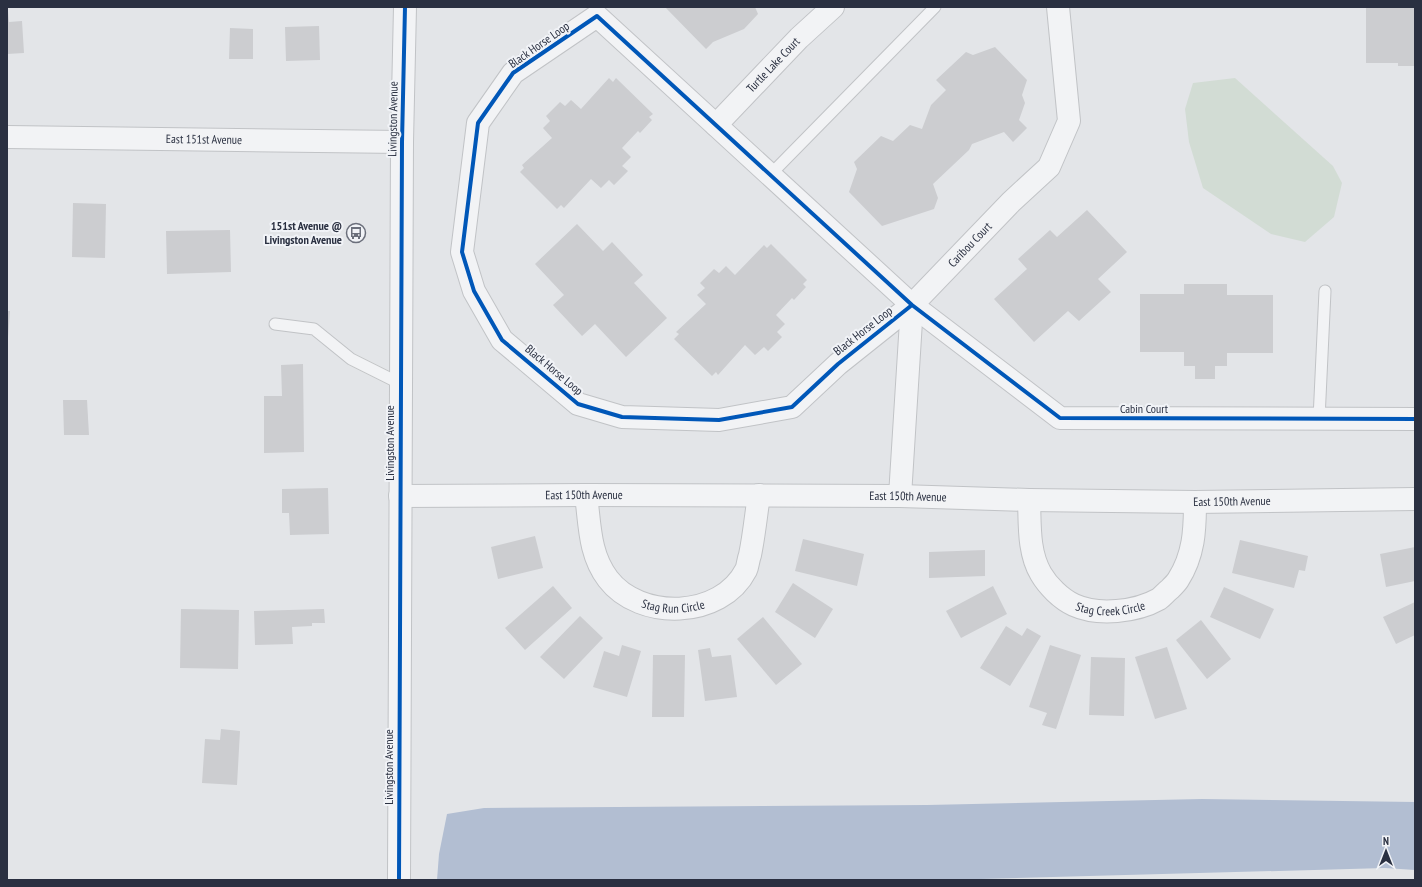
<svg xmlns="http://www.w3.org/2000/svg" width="1422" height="887" font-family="'PT Sans Narrow',sans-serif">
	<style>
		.green { fill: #d2dcd4 }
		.water { fill: #b2bed2 }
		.building { fill: #cccdd0 }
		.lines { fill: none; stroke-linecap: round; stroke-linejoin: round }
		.service-casing { stroke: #c1c3c6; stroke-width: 13 }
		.minor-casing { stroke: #c1c3c6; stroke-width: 24 }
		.tertiary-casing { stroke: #c1c3c6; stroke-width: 24 }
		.service { stroke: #f2f3f5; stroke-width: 11 }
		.minor { stroke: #f2f3f5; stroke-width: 22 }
		.tertiary { stroke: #f2f3f5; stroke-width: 22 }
		.cycleway-casing { stroke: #f1f3f7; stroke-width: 6 }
		.cycleway { stroke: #0057b8; stroke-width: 4 }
		.labels { text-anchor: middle; stroke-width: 4; stroke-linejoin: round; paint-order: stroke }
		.street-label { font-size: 12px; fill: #2a3041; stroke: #f1f3f7 }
		.poi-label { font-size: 12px; font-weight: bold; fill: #2a3041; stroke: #f1f3f7; text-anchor: end }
	</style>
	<rect width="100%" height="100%" fill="#e3e5e8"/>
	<path class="green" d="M1235 78 1333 166 1342 183 1334 217 1305 242 1271 234 1203 188 1189 142 1185 109 1193 83Z"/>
	<path class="water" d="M1202 799 1415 802V870L1385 868 945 880H437L439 854 447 814 484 808 927 805Z"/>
	<g class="building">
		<path d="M665 7H755L758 14 744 29 713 42 706 49Z"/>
		<path d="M1366 7H1415V66H1398V63H1366Z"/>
		<path d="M7 11H8L9 22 22 21 24 53 7 54Z"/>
		<path d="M319 26 320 60 286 61 285 27Z"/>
		<path d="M230 28 253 29V59H229Z"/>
		<path d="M995 47 1027 80 1022 95 1025 103 1019 120 1027 128 1013 142 1004 132 972 144 969 150 933 184 938 198 934 209 882 226 849 192 857 169 854 162 881 136 893 141 910 125 922 129 931 105 946 90 936 80 966 52 973 55Z"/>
		<path d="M609 78 613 82 616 78 653 114 649 117 652 120 640 133 638 131 622 148 631 157 622 166 628 171 614 185 609 180 601 188 591 179 564 208 561 205 557 209 520 172 524 168 522 165 552 138 543 128 550 121 546 116 560 102 565 106 571 100 581 109Z"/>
		<path d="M73 203 106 204 105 258 72 257Z"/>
		<path d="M1087 210 1127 252 1098 279 1111 292 1079 321 1068 311 1034 342 994 299 1027 269 1018 259 1050 230 1057 237Z"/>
		<path d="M577 224 603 251 612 242 643 275 634 283 667 318 626 357 595 324 582 336 553 305 564 295 535 264Z"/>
		<path d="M230 230 231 272 167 274 166 231Z"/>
		<path d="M771 244 807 280 803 284 806 287 794 300 792 298 776 315 785 324 777 332 782 337 768 351 764 347 755 355 745 345 718 375 716 372 712 376 674 339 679 334 676 332 706 304 697 295 705 288 700 283 714 269 719 273 726 266 735 275 764 245 767 248Z"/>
		<path d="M1184 284H1227V295H1273V353H1227V366H1215V379H1195V366H1184V352H1140V294H1184Z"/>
		<path d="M7 311H10L8 338H7Z"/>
		<path d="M303 364 304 452 264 453V396H282L281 365Z"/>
		<path d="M63 400H87L89 435H64Z"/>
		<path d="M328 488 329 534 290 535 289 513H282V489Z"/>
		<path d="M535 536 543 568 498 579 491 547Z"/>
		<path d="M803 539 864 554 857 586 795 571Z"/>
		<path d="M1240 540 1308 556 1305 571 1299 570 1294 588 1232 573Z"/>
		<path d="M1415 547V581L1386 587 1380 554Z"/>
		<path d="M985 550V576L929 578V552Z"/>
		<path d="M793 583 833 609 815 638 775 612Z"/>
		<path d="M553 586 572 608 525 650 505 628Z"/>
		<path d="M993 586 1007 614 961 638 946 611Z"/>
		<path d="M1224 587 1274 609 1260 639 1210 617Z"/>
		<path d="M1415 602V635L1396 644 1383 617Z"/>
		<path d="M181 609 239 610 238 669 180 668Z"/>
		<path d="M324 609 325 623H312V626L292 627 293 644 255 645 254 611Z"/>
		<path d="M580 616 603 638 564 679 540 657Z"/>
		<path d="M763 617 802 664 776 685 737 639Z"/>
		<path d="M1201 620 1231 659 1207 679 1176 640Z"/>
		<path d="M1006 626 1022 636 1027 628 1041 636 1010 686 980 668Z"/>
		<path d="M622 645 641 651 627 697 593 687 604 651 619 656Z"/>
		<path d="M1050 645 1081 655 1056 729 1042 725 1047 713 1029 707Z"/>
		<path d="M1167 647 1187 709 1155 719 1135 657Z"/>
		<path d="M710 648 712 657 731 655 737 697 705 701 698 650Z"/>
		<path d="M653 655H685L684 717H652Z"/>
		<path d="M1091 657 1125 658 1124 716 1089 715Z"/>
		<path d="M221 729 240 731 237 785 202 783 205 739 220 740Z"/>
	</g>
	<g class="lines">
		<defs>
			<g id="service">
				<path d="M770 175 935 7"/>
				<path d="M275 324 314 329 351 359 401 384"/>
				<path d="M1319 419 1325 291"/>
			</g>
			<g id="minor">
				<path id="s1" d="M716 125 799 38 833 7"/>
				<path id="s2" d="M7 137 402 142"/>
				<path d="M912 305 838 364 792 407 719 420 622 417 578 404 502 340 474 291 462 252 478 123 513 73 597 16 912 305 1060 418 1415 419"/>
				<path id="s3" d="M586 495C590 525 589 554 608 579 640 621 721 619 746 570 748 566 748 560 750 555 754 536 756 515 759 495"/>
				<path id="s4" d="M400 496 586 495 900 496 1029 500 1195 502 1415 499"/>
				<path id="s5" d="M900 496 912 305 1011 202 1049 167 1069 121 1058 7"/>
				<path id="s6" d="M1029 500C1030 524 1028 552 1041 574 1048 586 1061 599 1074 605 1098 616 1136 612 1159 599 1163 596 1166 592 1170 589 1173 586 1176 583 1178 580 1194 555 1195 530 1195 502"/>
			</g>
			<path id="tertiary" d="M399 880 402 142 405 7"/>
		</defs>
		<use href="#service" class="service-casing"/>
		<use href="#minor" class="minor-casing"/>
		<use href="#tertiary" class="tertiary-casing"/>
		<use href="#service" class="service"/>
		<use href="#minor" class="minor"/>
		<use href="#tertiary" class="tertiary"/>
		<defs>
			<g id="cycleway">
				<path d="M912 305 838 364 792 407 719 420 622 417 578 404 502 340 474 291 462 252 478 123 513 73 597 16 912 305 1060 418 1415 419"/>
				<path d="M399 880 402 142 405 7"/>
			</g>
		</defs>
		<use href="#cycleway" class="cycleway-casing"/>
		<use href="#cycleway" class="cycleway"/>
	</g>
	<defs>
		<symbol id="bus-ring" viewBox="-11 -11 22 22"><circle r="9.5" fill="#f1f3f7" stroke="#6b6f7b" stroke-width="1.5"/><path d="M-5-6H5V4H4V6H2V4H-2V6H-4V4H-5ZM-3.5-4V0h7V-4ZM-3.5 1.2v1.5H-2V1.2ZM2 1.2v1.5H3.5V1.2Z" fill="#6b6f7b"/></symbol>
	</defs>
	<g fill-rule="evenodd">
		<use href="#bus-ring" x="345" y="222" width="22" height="22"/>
	</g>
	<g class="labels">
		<g class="street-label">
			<text transform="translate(539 45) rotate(-35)" y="4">Black Horse Loop</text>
			<text dy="4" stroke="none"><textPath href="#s1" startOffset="83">Turtle Lake Court</textPath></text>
			<text transform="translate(393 119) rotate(-89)" y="4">Livingston Avenue</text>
			<text dy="4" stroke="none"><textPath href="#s2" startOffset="197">East 151st Avenue</textPath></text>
			<text dy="4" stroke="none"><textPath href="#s5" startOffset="275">Caribou Court</textPath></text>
			<text transform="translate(863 331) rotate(-38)" y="4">Black Horse Loop</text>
			<text transform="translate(554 370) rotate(40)" y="4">Black Horse Loop</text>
			<text x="1144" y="413">Cabin Court</text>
			<text transform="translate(390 443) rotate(-90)" y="4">Livingston Avenue</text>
			<text dy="4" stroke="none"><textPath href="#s4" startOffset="184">East 150th Avenue</textPath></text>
			<text dy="4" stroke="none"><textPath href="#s4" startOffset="508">East 150th Avenue</textPath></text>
			<text dy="4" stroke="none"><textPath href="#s4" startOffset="832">East 150th Avenue</textPath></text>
			<text dy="4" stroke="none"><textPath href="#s3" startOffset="162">Stag Run Circle</textPath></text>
			<text dy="4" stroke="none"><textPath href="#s6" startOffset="159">Stag Creek Circle</textPath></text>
			<text transform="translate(389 767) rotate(-90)" y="4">Livingston Avenue</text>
		</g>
		<g class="poi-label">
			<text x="342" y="230">151st Avenue @<tspan x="342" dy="14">Livingston Avenue</tspan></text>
		</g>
	</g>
	<rect width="1422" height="887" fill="none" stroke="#2a3041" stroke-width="16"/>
	<g transform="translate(1386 851)" stroke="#f1f3f7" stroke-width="3" paint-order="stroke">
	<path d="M0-3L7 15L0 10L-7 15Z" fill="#2a3041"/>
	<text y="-6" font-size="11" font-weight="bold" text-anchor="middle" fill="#2a3041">N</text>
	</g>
</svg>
